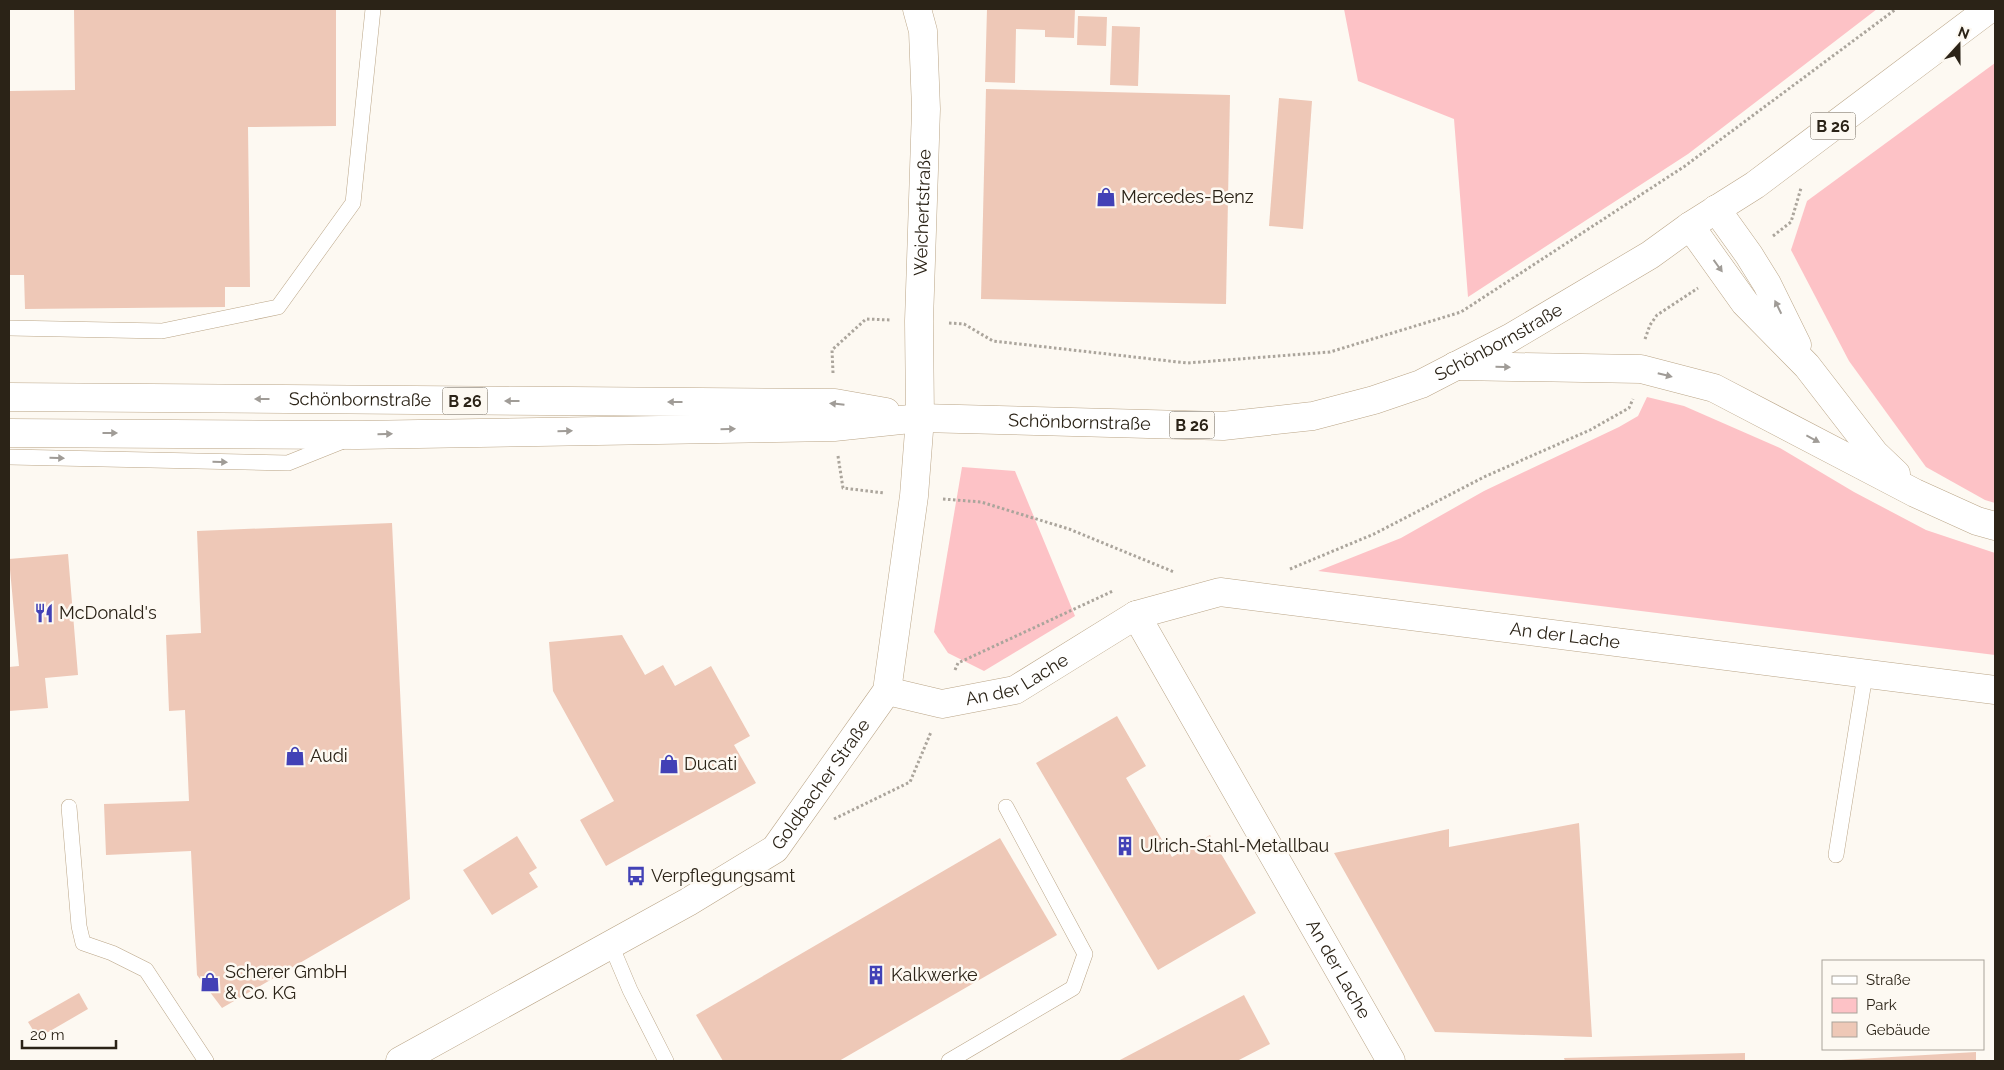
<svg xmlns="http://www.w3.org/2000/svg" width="2004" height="1070" font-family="Raleway,sans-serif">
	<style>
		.green { fill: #fdc2c6 }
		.building { fill: #eec8b7 }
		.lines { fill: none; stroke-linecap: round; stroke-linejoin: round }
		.lane-casing { stroke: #baa587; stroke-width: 16 }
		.street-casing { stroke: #baa587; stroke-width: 29 }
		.primary-casing { stroke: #baa587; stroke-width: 29 }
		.highway-casing { stroke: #baa587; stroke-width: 29 }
		.path { stroke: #aba59c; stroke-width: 3; stroke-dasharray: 2.5 2.5; stroke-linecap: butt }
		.lane { stroke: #fff; stroke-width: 15 }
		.street { stroke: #fff; stroke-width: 28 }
		.primary { stroke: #fff; stroke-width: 28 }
		.highway { stroke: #fff; stroke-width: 28 }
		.oneway { fill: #a09c97 }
		.labels { text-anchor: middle; stroke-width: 5; stroke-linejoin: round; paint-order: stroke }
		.shield { fill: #fdf9f2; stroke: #6a6359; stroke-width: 1 }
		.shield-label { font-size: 16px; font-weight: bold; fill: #2b2317 }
		.poi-label { font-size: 18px; fill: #2b2317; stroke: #fdf9f2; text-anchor: start }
		.street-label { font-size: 18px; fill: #2b2317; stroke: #fdf9f2 }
	</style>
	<rect width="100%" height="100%" fill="#fdf9f2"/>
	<g class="green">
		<path d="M1344 9H1877L1688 154 1468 297 1454 119 1358 81Z"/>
		<path d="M1995 63V503L1985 500 1926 467 1849 361 1791 250 1807 201Z"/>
		<path d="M1647 397 1684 406 1780 448 1854 492 1926 530 1995 553V655L1318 571 1401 538 1484 491 1619 427 1638 416Z"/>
		<path d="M962 467 1015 471 1075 616 984 671 948 653 934 632Z"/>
	</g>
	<g class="building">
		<path d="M74 9H336V126L248 127 250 287H225V307L25 309 24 275H9V91L75 90Z"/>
		<path d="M987 9H1075L1074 38 1045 37V30L1016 29 1015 83 985 82Z"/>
		<path d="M1078 16 1107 17 1106 46 1077 45Z"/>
		<path d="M1112 26 1140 27 1138 86 1110 85Z"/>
		<path d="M986 89 1230 95 1226 304 981 299Z"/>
		<path d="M1279 98 1312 101 1303 229 1269 226Z"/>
		<path d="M392 523 410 899 222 1008 197 975 191 851 106 855 104 804 189 801 185 710 169 711 166 635 201 633 197 531Z"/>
		<path d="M68 554 78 675 45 678 48 708 9 711V667L19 666 9 559Z"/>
		<path d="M622 635 645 675 663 665 675 686 711 666 750 736 734 745 756 783 606 866 580 820 614 801 553 691 549 642Z"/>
		<path d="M1117 716 1146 766 1126 778 1172 857 1210 835 1256 913 1158 970 1036 763Z"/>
		<path d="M1579 823 1592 1037 1435 1032 1334 853 1449 829V847Z"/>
		<path d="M517 836 537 868 529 873 538 887 492 915 463 870Z"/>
		<path d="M1000 838 1057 935 839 1061H723L696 1015Z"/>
		<path d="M79 993 88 1009 38 1038 28 1022Z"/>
		<path d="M1244 995 1270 1044 1237 1061H1118Z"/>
		<path d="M1976 1052V1061H1841V1060Z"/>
		<path d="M1745 1053V1061H1565L1564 1058Z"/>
	</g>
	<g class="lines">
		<defs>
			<g id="lane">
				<path d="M9 328 162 331 278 307 353 203 373 9"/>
				<path d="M9 457 288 463 343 441"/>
				<path d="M69 807 79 926 83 943 112 953 146 970 206 1061"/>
				<path d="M1836 855 1865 675"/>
				<path d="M611 945 630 990 666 1061"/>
				<path d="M949 1061 1073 988 1085 954 1006 807"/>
			</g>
			<g id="street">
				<path id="s1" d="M1136 615 1391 1061"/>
				<path id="s2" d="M887 691 942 704 1015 690 1136 615 1220 592 1995 690"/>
				<path id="s3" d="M400 1061 688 902 775 849 887 691 914 496 920 418 919 321 926 109 923 31 917 9"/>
			</g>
			<g id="primary">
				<path id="s4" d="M9 397 835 403 886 412"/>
				<path id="s5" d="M9 433 358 435 834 427 920 418 1223 426 1313 416 1374 400 1421 384 1510 338 1650 255 1690 226 1755 185 1989 9"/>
			</g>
			<g id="highway">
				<path d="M1716 209 1749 255 1767 284 1797 345"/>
				<path d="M1690 226 1745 303 1807 366 1875 454 1896 474"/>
				<path d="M1455 366 1641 369 1714 388 1915 493 1977 521 1995 526"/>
			</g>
		</defs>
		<use href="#lane" class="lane-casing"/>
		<use href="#street" class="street-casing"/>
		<use href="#primary" class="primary-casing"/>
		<use href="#highway" class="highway-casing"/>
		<g class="path">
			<path d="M1773 236 1791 222 1801 188"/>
			<path d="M949 323 964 324 993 341 1187 363 1330 352 1461 312 1685 166 1896 9"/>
			<path d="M1645 339 1650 325 1657 315 1698 288"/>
			<path d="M833 373 832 350 866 319 891 320"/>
			<path d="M838 456 843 488 884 493"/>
			<path d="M943 499 981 502 1069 529 1174 572"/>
			<path d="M1290 569 1374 534 1484 477 1590 430 1629 408 1633 399"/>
			<path d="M955 670 958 663 1113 591"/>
			<path d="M834 819 910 782 931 732"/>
		</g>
		<use href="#lane" class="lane"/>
		<use href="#street" class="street"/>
		<use href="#primary" class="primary"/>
		<use href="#highway" class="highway"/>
	</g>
	<defs><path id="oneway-solid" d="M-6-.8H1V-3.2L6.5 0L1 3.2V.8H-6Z" transform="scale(1.25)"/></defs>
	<g class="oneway">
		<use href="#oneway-solid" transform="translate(1718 266) rotate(54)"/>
		<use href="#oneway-solid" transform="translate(1778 307) rotate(-116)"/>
		<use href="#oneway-solid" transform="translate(1503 367) rotate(1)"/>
		<use href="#oneway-solid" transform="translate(1665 375) rotate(14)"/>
		<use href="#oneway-solid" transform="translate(262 399) rotate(-180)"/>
		<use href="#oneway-solid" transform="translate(512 401) rotate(-180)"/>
		<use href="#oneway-solid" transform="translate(675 402) rotate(-180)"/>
		<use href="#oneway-solid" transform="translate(837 404) rotate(-174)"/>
		<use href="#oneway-solid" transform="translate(728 429) rotate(-1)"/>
		<use href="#oneway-solid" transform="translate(565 431) rotate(-1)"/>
		<use href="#oneway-solid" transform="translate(110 433)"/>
		<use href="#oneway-solid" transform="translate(385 434) rotate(-1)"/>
		<use href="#oneway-solid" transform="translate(1813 439) rotate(28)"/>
		<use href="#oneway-solid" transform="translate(57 458) rotate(1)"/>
		<use href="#oneway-solid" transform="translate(220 462) rotate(1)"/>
	</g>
	<defs>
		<symbol id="shop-bare" viewBox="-9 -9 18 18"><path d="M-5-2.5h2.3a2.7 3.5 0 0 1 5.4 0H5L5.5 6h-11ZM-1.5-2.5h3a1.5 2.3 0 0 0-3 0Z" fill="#4241b6" stroke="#fdf9f2" stroke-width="2.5" paint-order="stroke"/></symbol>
		<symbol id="restaurant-bare" viewBox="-9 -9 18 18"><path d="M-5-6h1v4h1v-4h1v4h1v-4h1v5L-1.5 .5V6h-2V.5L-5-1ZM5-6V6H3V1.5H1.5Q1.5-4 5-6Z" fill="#4241b6" stroke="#fdf9f2" stroke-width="2.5" paint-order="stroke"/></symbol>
		<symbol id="building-bare" viewBox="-9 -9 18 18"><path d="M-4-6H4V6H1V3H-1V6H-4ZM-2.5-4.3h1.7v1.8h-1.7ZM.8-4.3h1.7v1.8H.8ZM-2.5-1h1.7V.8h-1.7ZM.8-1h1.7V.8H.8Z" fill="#4241b6" stroke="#fdf9f2" stroke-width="2.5" paint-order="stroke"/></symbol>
		<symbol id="bus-bare" viewBox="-9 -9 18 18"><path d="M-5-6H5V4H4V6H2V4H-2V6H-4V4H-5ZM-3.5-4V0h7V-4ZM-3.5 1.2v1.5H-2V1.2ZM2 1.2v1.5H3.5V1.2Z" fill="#4241b6" stroke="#fdf9f2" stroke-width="2.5" paint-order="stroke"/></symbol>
	</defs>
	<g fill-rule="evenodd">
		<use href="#shop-bare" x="1092" y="183" width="28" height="28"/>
		<use href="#restaurant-bare" x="30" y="599" width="28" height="28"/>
		<use href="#shop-bare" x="281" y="742" width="28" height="28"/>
		<use href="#shop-bare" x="655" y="750" width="28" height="28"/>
		<use href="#building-bare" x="1111" y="832" width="28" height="28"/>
		<use href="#bus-bare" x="622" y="862" width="28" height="28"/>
		<use href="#building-bare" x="862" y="961" width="28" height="28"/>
		<use href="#shop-bare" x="196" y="968" width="28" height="28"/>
	</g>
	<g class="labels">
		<g class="shield">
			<rect x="1810.5" y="112.5" width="45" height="27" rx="4"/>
			<rect x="442.5" y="387.5" width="45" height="27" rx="4"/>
			<rect x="1169.5" y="411.5" width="45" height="27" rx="4"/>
		</g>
		<g class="shield-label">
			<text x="1833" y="132">B 26</text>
			<text x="465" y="407">B 26</text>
			<text x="1192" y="431">B 26</text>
		</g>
		<g class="poi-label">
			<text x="1121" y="203">Mercedes-Benz</text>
			<text x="59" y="619">McDonald's</text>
			<text x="310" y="762">Audi</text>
			<text x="684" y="770">Ducati</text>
			<text x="1140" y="852">Ulrich-Stahl-Metallbau</text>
			<text x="651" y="882">Verpflegungsamt</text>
			<text x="225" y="978">Scherer GmbH<tspan x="225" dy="21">&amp; Co. KG</tspan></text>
			<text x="891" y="981">Kalkwerke</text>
		</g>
		<g class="street-label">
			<text dy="6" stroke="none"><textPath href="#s3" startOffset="1105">Weichertstraße</textPath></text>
			<text dy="6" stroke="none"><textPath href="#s5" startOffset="1506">Schönbornstraße</textPath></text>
			<text dy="6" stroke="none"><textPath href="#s4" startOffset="351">Schönbornstraße</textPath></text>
			<text dy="6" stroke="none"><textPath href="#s5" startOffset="1071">Schönbornstraße</textPath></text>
			<text dy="6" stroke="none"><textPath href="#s2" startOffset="708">An der Lache</textPath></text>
			<text dy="6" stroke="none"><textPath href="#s2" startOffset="136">An der Lache</textPath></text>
			<text dy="6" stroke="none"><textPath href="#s3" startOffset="510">Goldbacher Straße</textPath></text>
			<text dy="6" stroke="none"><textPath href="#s1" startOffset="408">An der Lache</textPath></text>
		</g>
	</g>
	<rect width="2004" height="1070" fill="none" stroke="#2b2317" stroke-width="20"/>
	<rect x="1822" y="960" width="162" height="90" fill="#fdf9f2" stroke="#a9a39a"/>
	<rect x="1832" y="976" width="25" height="8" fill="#ffffff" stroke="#a9a39a"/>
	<text x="1866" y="985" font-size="15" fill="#2b2317">Straße</text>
	<rect x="1832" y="998" width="25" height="15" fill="#fdc2c6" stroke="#a9a39a"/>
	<text x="1866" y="1010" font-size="15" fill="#2b2317">Park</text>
	<rect x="1832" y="1022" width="25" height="15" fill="#eec8b7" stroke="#a9a39a"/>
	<text x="1866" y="1035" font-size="15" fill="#2b2317">Gebäude</text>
	<g transform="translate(1959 45) rotate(21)" stroke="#fdf9f2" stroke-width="4" paint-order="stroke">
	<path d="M0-4L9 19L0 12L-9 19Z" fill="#2b2317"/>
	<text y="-8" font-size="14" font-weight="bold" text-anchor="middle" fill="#2b2317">N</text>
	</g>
	<path d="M22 1040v8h94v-8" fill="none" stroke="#2b2317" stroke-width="2.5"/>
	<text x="30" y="1040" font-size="15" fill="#2b2317" stroke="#fdf9f2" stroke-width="4" paint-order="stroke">20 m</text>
</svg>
